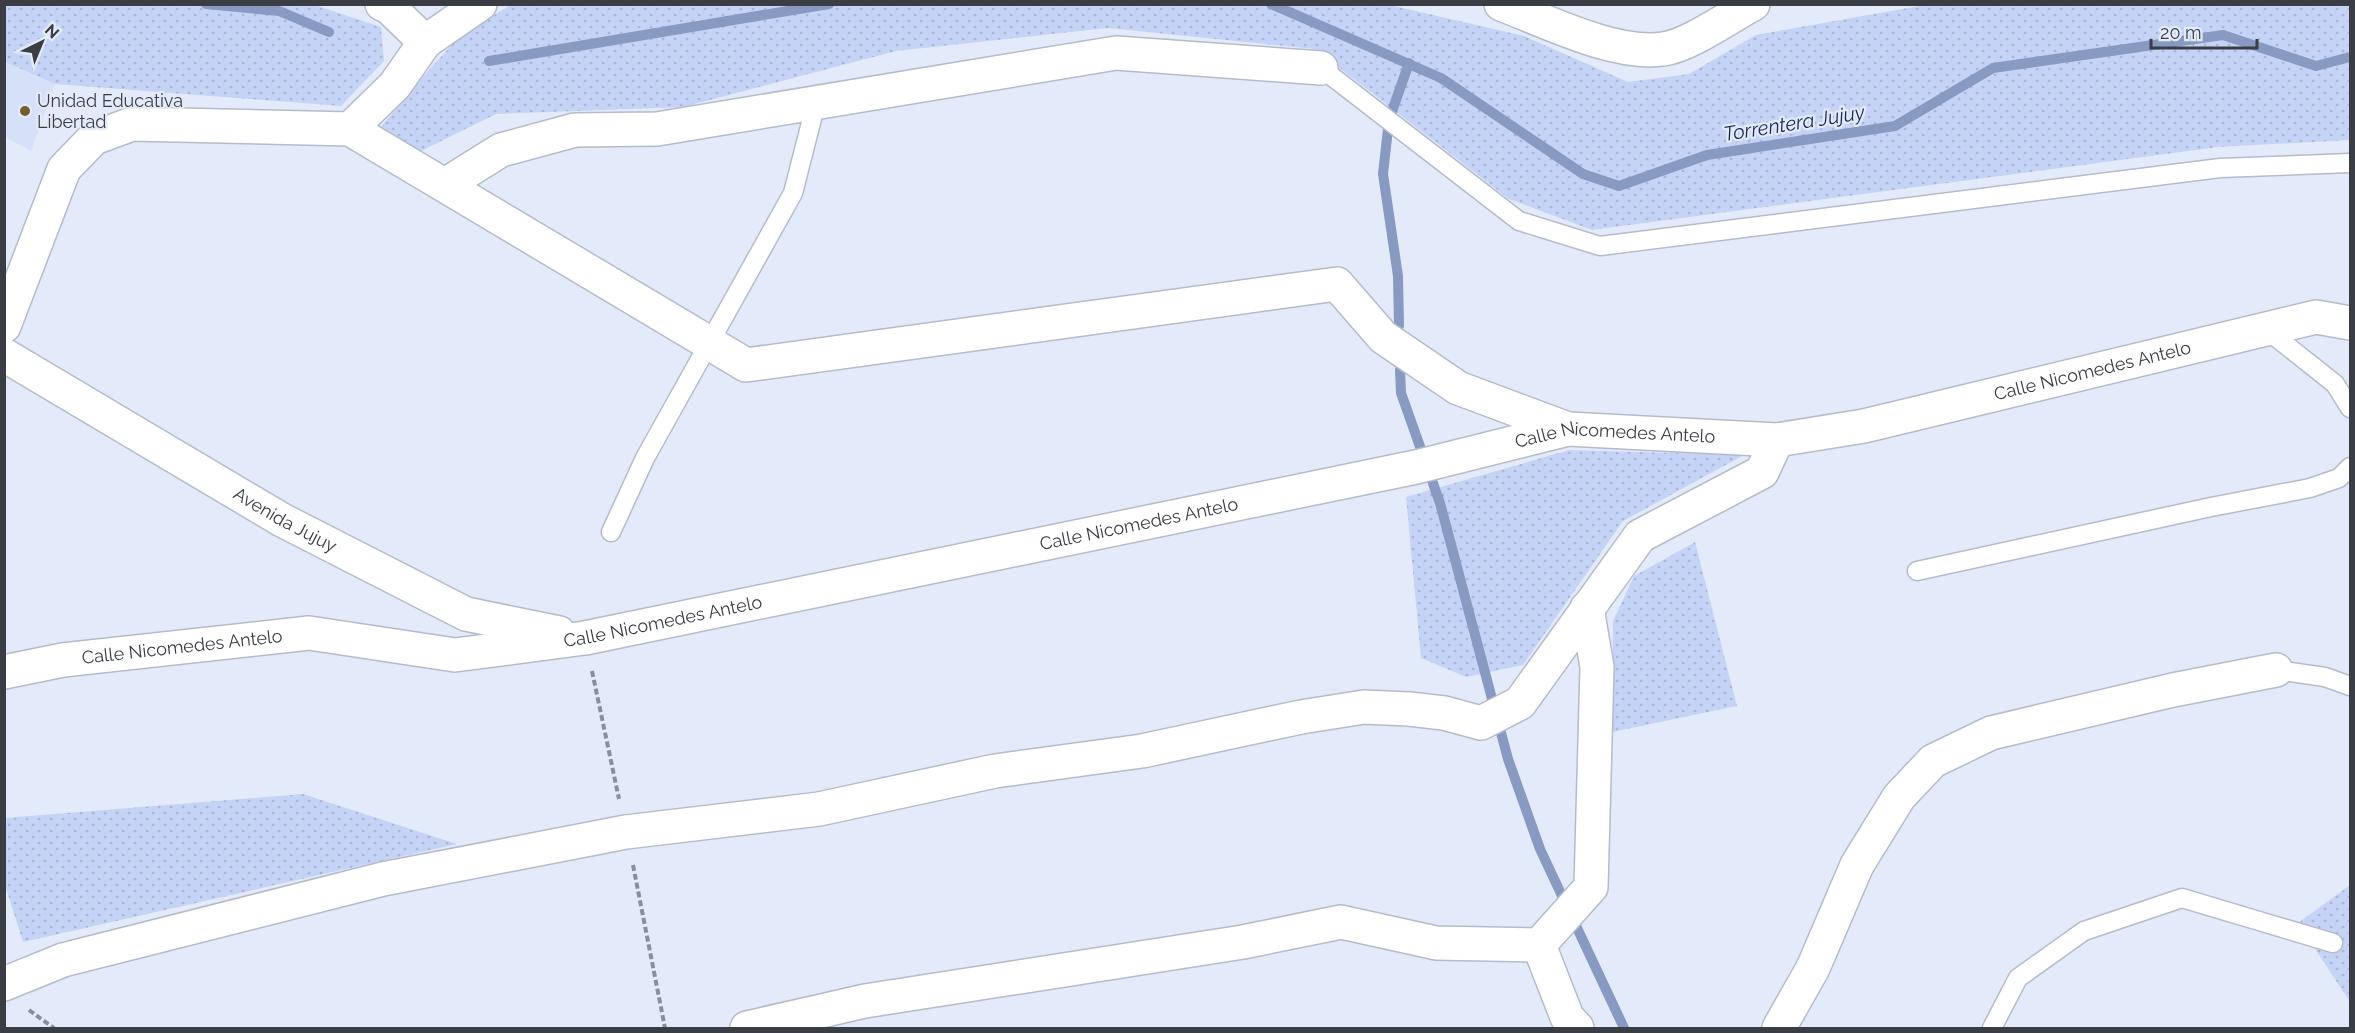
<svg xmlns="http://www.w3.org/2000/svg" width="2355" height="1033" font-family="Raleway,sans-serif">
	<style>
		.built { fill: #d6e0f8 }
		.grass { fill: url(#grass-dots) }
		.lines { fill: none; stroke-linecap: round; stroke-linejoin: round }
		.stream { stroke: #8899c2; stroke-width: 10 }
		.lane-casing { stroke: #b4bbcb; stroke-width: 21 }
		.street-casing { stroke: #b4bbcb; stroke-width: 36 }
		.path { stroke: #898f9a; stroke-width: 4; stroke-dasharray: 6 3; stroke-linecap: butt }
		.lane { stroke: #fff; stroke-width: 18 }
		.street { stroke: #fff; stroke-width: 33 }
		.poi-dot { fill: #735e2d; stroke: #e3ebfb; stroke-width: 2 }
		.labels { text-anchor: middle; stroke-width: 4.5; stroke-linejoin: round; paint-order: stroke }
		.poi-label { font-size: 18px; fill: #3a3d43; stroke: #e3ebfb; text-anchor: start }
		.street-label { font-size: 18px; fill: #3a3d43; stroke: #e3ebfb }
		.water-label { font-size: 20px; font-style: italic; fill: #18295b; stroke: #e3ebfb }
	</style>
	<defs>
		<pattern id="grass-dots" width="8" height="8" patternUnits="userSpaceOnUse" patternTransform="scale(1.5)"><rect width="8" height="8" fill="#c5d3f6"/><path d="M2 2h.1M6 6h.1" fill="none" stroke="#aab6d4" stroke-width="1.8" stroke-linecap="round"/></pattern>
	</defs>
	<rect width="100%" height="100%" fill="#e3ebfb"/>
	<path class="built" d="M4 62 55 84 31 151 5 137Z"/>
	<g class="grass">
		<path d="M5 4 315 5 381 27 384 61 341 106 55 84 5 62Z"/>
		<path d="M510 5H1390L1524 36 1628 82 1689 74 1756 35 1925 5H2350V140L2218 147 1592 230 1509 199 1315 49 1108 28 896 51 683 107 496 114 419 152 380 128 421 79 458 38Z"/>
		<path d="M1569 450 1744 455 1623 521 1523 665 1466 677 1421 658 1406 497Z"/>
		<path d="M1695 542 1737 706 1612 732 1613 621 1634 576Z"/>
		<path d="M303 794 457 844 23 942 5 885V818Z"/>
		<path d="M2350 885V1002L2298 923Z"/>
	</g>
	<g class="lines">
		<g class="stream">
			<path d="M206 4 279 11 329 32"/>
			<path d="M1271 4 1441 78 1583 174 1619 186 1707 155 1895 126 1993 68 2223 35 2316 66 2350 57"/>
			<path d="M489 61 829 4"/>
			<path d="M1399 326 1398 276 1383 174 1389 120 1409 63"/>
			<path d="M1400 370 1401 393 1440 503 1508 759 1540 849 1624 1028"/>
		</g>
		<defs>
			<g id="lane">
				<path d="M1321 68 1519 221 1600 246 2220 168 2350 163"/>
				<path d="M2267 330 2335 384 2350 408"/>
				<path d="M611 532 645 458 793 193 816 103"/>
				<path d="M1917 571 2211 507 2310 488 2339 478 2350 467"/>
				<path d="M2276 670 2325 677 2350 686"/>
				<path d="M1992 1028 2018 978 2084 931 2182 898 2333 943"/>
			</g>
			<g id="street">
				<path d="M382 4 388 6 425 42 480 4"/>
				<path d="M1501 4C1546 21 1615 56 1663 49 1688 46 1729 17 1753 4"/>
				<path d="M350 129 395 85 425 42"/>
				<path d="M445 185 501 150 575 130 657 129 1116 53 1321 68"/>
				<path d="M4 326 64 169 94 138 132 124 350 129 746 365 1337 284 1383 337 1458 388 1568 429"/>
				<path id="s1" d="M4 355 282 520 466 614 559 633"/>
				<path id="s2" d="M4 672 63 660 309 633 455 655 585 638 1416 467 1568 429 1777 440 1864 426 2316 317 2350 323"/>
				<path d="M1539 945 1567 1017 1577 1028"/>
				<path d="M4 984 63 960 383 879 626 832 819 809 995 771 1142 751 1301 717 1364 707 1409 709 1444 713 1481 723 1520 703 1640 536 1762 472 1777 440"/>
				<path d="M747 1028 865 1001 1243 942 1341 922 1436 943 1539 945 1591 887 1597 667 1587 608"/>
				<path d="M1779 1028 1813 968 1857 865 1899 797 1933 761 1991 733 2173 690 2276 670"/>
			</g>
		</defs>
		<use href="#lane" class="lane-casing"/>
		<use href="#street" class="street-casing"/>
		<g class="path">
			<path d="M592 671 619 799"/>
			<path d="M633 865 665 1028"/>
			<path d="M29 1010 54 1028"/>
		</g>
		<use href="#lane" class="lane"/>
		<use href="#street" class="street"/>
	</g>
	<circle class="poi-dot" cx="25" cy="111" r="6"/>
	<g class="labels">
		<g class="poi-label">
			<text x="37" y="107">Unidad Educativa<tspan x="37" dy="21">Libertad</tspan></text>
		</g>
		<g class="street-label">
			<text dy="6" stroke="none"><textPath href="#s2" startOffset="2124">Calle Nicomedes Antelo</textPath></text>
			<text dy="6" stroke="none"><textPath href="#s2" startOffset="1638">Calle Nicomedes Antelo</textPath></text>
			<text dy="6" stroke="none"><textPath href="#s1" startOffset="326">Avenida Jujuy</textPath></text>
			<text dy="6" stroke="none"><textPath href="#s2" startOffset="1152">Calle Nicomedes Antelo</textPath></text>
			<text dy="6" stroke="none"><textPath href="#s2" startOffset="666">Calle Nicomedes Antelo</textPath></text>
			<text dy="6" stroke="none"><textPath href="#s2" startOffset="180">Calle Nicomedes Antelo</textPath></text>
		</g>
		<g class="water-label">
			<text transform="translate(1794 123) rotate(-9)" y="7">Torrentera Jujuy</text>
		</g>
	</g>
	<rect width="2355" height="1033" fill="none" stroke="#3a3d43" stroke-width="12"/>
	<g transform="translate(42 42) rotate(43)" stroke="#e3ebfb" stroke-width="4.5" paint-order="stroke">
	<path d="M0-4.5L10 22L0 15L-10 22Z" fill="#3a3d43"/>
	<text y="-9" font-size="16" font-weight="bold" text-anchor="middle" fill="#3a3d43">N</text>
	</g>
	<path d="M2151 39v9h106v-9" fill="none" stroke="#3a3d43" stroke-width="3"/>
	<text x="2160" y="39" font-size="18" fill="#3a3d43" stroke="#e3ebfb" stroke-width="4.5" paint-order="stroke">20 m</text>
</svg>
